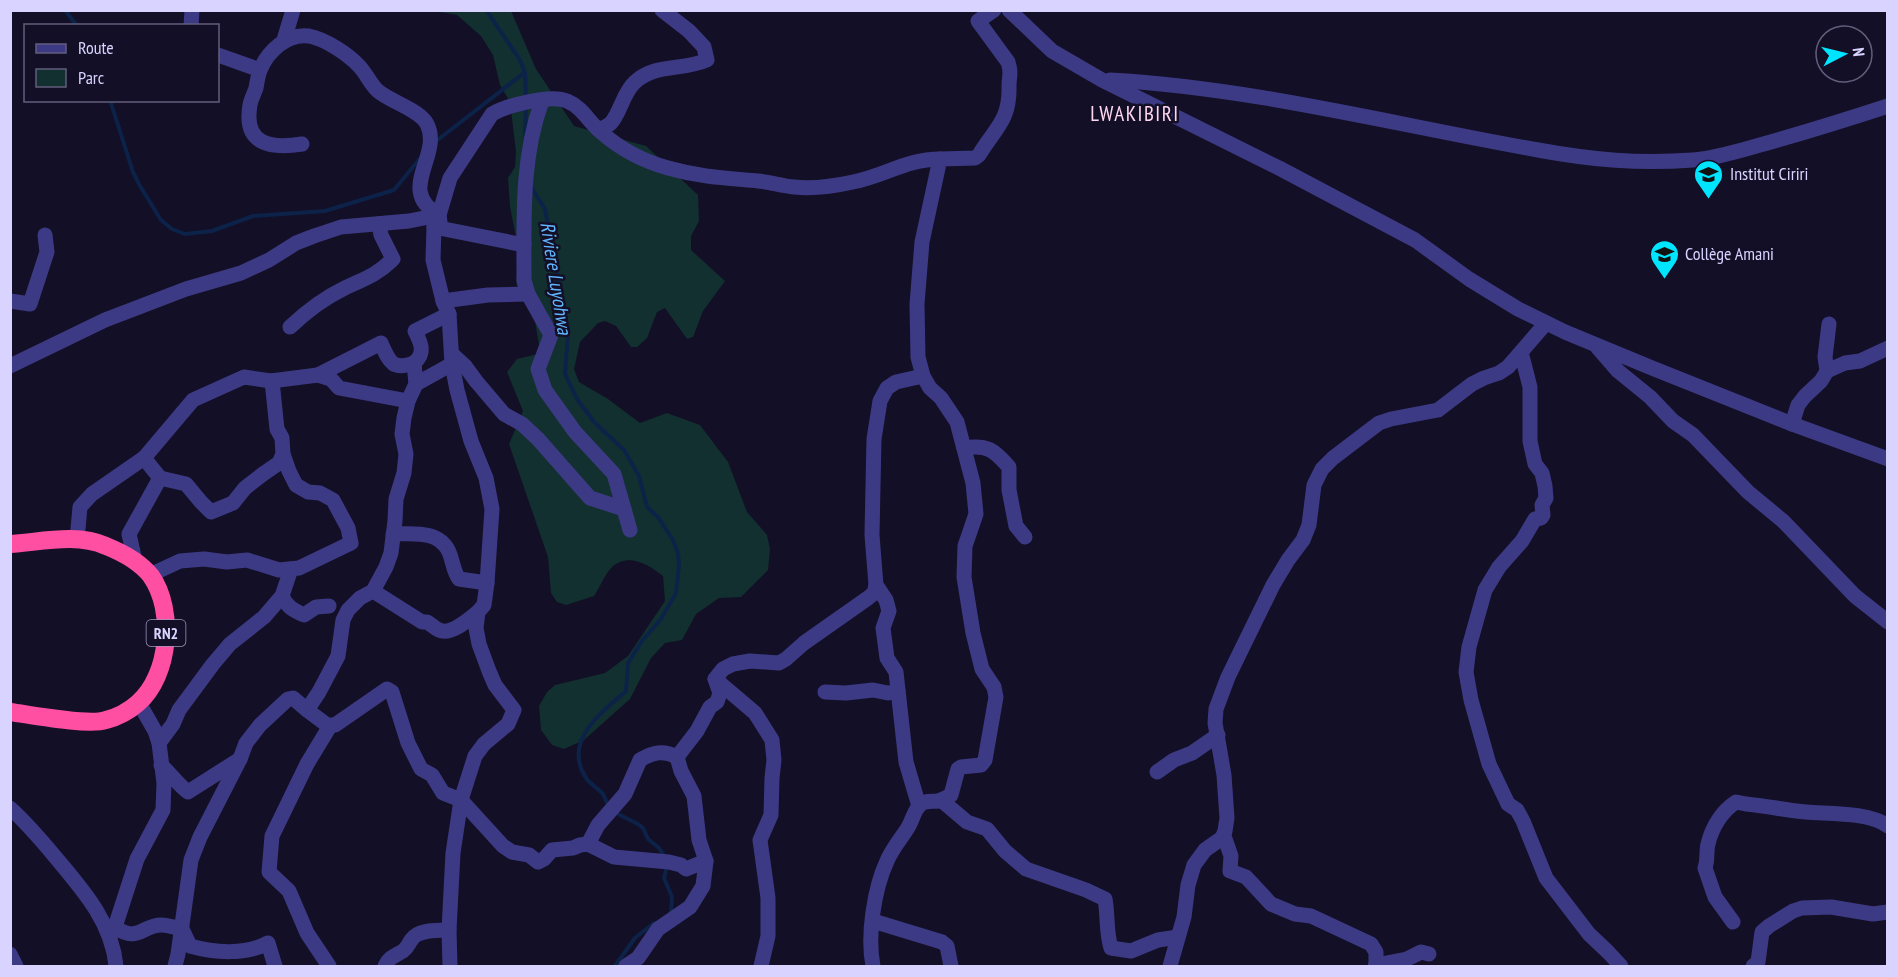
<svg xmlns="http://www.w3.org/2000/svg" width="1898" height="977" font-family="'PT Sans Narrow',sans-serif">
	<style>
		.green { fill: #12302f }
		.lines { fill: none; stroke-linecap: round; stroke-linejoin: round }
		.stream { stroke: #0c2248; stroke-width: 4 }
		.minor { stroke: #3d3a85; stroke-width: 15 }
		.highway { stroke: #ff4fa3; stroke-width: 18 }
		.labels { text-anchor: middle; stroke-width: 5; stroke-linejoin: round; paint-order: stroke }
		.shield { fill: #130f26; stroke: #9e99be; stroke-width: 1.5 }
		.shield-label { font-size: 16px; font-weight: bold; fill: #d9d4ff }
		.poi-label { font-size: 18px; fill: #d9d4ff; stroke: #130f26; text-anchor: start }
		.water-label { font-size: 20px; font-style: italic; fill: #62b6ff; stroke: #130f26 }
		.quarter-label { font-size: 21px; letter-spacing: 1.5px; fill: #ffd6f0; stroke: #130f26 }
	</style>
	<rect width="100%" height="100%" fill="#130f26"/>
	<path class="green" d="M435 11H511L536 69 574 126 646 146 698 195 699 221 691 236V250L725 281 703 311 693 337 687 339 665 308 657 312 647 338 637 347H631L616 326 605 321 598 323 580 342 574 369 579 382 608 399 640 423 667 413 700 425 728 462 747 512 767 535 770 549 768 570 741 597 719 598 696 614 682 640 665 643 651 658 630 699 584 740 564 749 552 745 541 730 539 706 547 692 555 685 605 673 628 656 665 601 663 576C649 565 629 552 612 567 605 574 600 587 594 596L566 605 557 602 551 593 548 557 509 444 523 411 507 372 517 359 538 354 539 345 534 315 518 293 516 281 520 257 510 207 508 178 515 167 516 152 510 102 500 85 493 55 481 36 457 15Z"/>
	<g class="lines">
		<g class="stream">
			<path d="M65 10 77 26"/>
			<path d="M486 10 520 60 525 73 526 100"/>
			<path d="M110 100 133 172 140 186 161 220 172 229 185 234 212 231 253 216 325 211 394 190 422 156"/>
			<path d="M525 136 526 107"/>
			<path d="M435 142 524 73"/>
			<path d="M531 187 545 209 568 334 565 374 577 399 594 422 624 450 639 476 647 507 658 517 673 540 678 553 679 566 676 593 661 619 642 641 628 663 626 691C601 713 562 741 586 778 591 785 598 788 603 794 605 798 607 803 609 807"/>
			<path d="M614 812 638 824 643 828 648 839 659 848 665 857"/>
			<path d="M667 866 664 878 672 897 671 913"/>
			<path d="M615 966 635 938 654 923"/>
		</g>
		<g class="minor">
			<path d="M1009 10 1052 51 1102 80 1279 168 1415 240 1469 279 1518 309 1565 332 1652 368 1792 424 1888 459"/>
			<path d="M191 26 192 10"/>
			<path d="M284 40 293 10"/>
			<path d="M218 55 260 70"/>
			<path d="M1110 80C1254 88 1396 125 1538 150 1593 160 1638 164 1693 160 1716 158 1738 151 1760 145 1803 133 1845 120 1888 106"/>
			<path d="M542 101C521 158 524 220 524 280L528 294 551 335 538 369 545 390 575 432 614 474 630 530"/>
			<path d="M599 130C602 128 608 126 611 123 621 111 623 93 635 82 656 63 682 71 707 60L704 47 689 31 662 10"/>
			<path d="M302 144C271 149 243 145 250 105 251 99 254 94 256 88 257 82 258 76 260 70 268 51 287 33 309 36 325 39 348 54 359 66 366 73 371 85 378 91 391 102 420 110 427 124 443 156 395 190 439 215L440 222 434 227 433 260 443 301 449 314 452 364 457 390 471 441 486 478 492 509 487 583 484 605 478 612 476 628 479 644 489 671 495 685 514 710 508 724 484 744 475 756 461 800 453 853 449 930 450 966"/>
			<path d="M434 227 524 245"/>
			<path d="M10 301 30 304 47 252 45 235"/>
			<path d="M443 301 488 295 528 294"/>
			<path d="M290 327C306 312 322 299 343 289 363 279 374 277 391 261L393 259 381 235 379 224"/>
			<path d="M1598 348 1618 371 1650 397 1673 421 1693 435 1748 492 1783 521 1855 596 1888 622"/>
			<path d="M1521 352 1530 387V441L1535 464 1542 473 1545 486 1546 498 1542 505 1543 515 1541 518 1535 519 1522 541 1499 567 1485 590 1469 647 1466 672 1471 700 1489 764 1508 804 1517 810 1523 821 1546 878 1589 934 1608 952 1621 966"/>
			<path d="M452 354 465 366 476 381 504 414 522 424 538 439 590 498 624 509"/>
			<path d="M414 363C426 353 421 343 415 331L449 314"/>
			<path d="M10 366 105 320 186 289 241 273 269 260 296 243 314 236 341 227 409 221 439 215 450 178 492 114C508 105 551 94 567 101 582 107 589 122 601 132 620 149 643 161 668 168 700 177 726 178 758 181 770 182 782 186 794 187 813 189 835 186 853 182 884 176 907 159 940 159"/>
			<path d="M1827 371 1845 363 1860 361 1888 348"/>
			<path d="M318 375 381 343C389 361 392 371 414 363L416 384"/>
			<path d="M1792 424 1798 405 1805 396 1821 381 1827 371 1825 357 1829 324"/>
			<path d="M964 448C987 444 994 450 1009 467V490L1016 526 1025 537"/>
			<path d="M160 478 144 458 193 400 244 377 271 381 318 375 331 379 339 388 408 401"/>
			<path d="M393 534C413 534 439 530 449 552 453 561 453 571 459 579L487 583"/>
			<path d="M77 540 80 507 92 494 144 458"/>
			<path d="M135 561 129 534 160 478 186 484 201 502 211 512 233 503 245 488 263 474 279 463 283 454"/>
			<path d="M150 575 180 561 204 559 227 562 247 560 279 570 299 568 351 543 348 528 333 500 320 493 308 492 296 485 289 471 283 454 282 438 277 429 272 381"/>
			<path d="M373 591 422 622H427C431 624 434 628 439 630 451 636 469 619 478 612"/>
			<path d="M282 596C287 607 293 610 304 615L316 607 329 606"/>
			<path d="M715 679 755 713 772 740 774 760 772 778 771 815 760 840 768 898V936L761 966"/>
			<path d="M825 692 846 693 873 690 888 693 898 691"/>
			<path d="M307 710 327 725H335L387 689 392 692 408 743 421 769 432 775 443 793 461 800 503 846 512 852 529 855 538 862 544 859 552 850 573 848 580 845 588 844 614 857 669 862 681 865 686 869 706 861"/>
			<path d="M159 743 173 724 179 710 213 664 230 644 264 617 282 596 291 569"/>
			<path d="M677 757 697 731 710 707 717 702 720 693 715 679 723 669 733 664 750 661 779 663 786 659 804 643 868 598 874 593 876 585"/>
			<path d="M161 765C170 773 180 787 188 792L240 759"/>
			<path d="M1157 772 1174 760 1192 753 1218 735"/>
			<path d="M941 800 967 822 987 829 1005 851 1026 869 1086 890 1105 899C1108 915 1106 933 1111 948L1131 951 1158 940 1178 937"/>
			<path d="M919 806 906 762 896 672 887 658 883 628 889 611 886 600 876 585 872 535 874 439 880 401 887 388 896 382 923 376"/>
			<path d="M10 808C28 824 42 841 57 859 84 891 112 923 116 966"/>
			<path d="M1224 836 1231 856 1230 871 1246 877 1271 904 1295 914 1311 916 1371 944 1376 952V965L1375 966"/>
			<path d="M588 844 598 825 625 794 640 760C653 752 663 750 677 757"/>
			<path d="M873 921 942 942 947 946 951 966"/>
			<path d="M1733 922 1715 897 1705 868C1708 860 1706 852 1708 844 1712 827 1722 811 1736 802L1746 804C1766 806 1786 810 1806 812 1830 814 1868 812 1888 826"/>
			<path d="M115 927C138 944 143 924 162 925 168 925 176 928 182 929L190 946C215 953 245 955 268 943L275 966"/>
			<path d="M110 936 115 927 137 859 163 810 164 783 159 743 155 731 139 703"/>
			<path d="M10 954 16 966"/>
			<path d="M1376 965 1407 959 1421 952 1429 954"/>
			<path d="M175 966 178 954 191 860 200 837 240 759 246 743 260 725 288 699 293 698 307 710 319 692 338 656 343 620 348 610 360 598 373 591 386 567 391 553 395 521 396 499 404 473 406 454 402 434 404 418 408 401 416 384 452 364"/>
			<path d="M329 966 307 933 289 891 269 872 272 836 307 764 330 726"/>
			<path d="M385 966C389 957 395 956 403 951 408 947 408 944 412 939 419 929 438 931 449 930"/>
			<path d="M626 966 638 958 658 929 690 907 703 886 706 861 699 840 694 796 681 771 677 757"/>
			<path d="M873 966C867 936 874 889 887 861 892 849 900 840 907 829 912 822 914 810 920 805 925 800 932 802 938 801 943 800 947 797 951 795L958 769 961 767 981 765 985 760 996 697 994 687 982 669 973 633 964 577 965 546 976 514 973 483 957 422 941 398 930 388 923 376 918 357 917 304 922 242 940 159 975 158 979 155C995 128 1010 121 1009 86 1009 75 1012 73 1008 62L978 21 994 10"/>
			<path d="M1170 966 1184 917 1188 885 1194 865 1205 850 1222 838 1225 831 1227 818 1224 775 1215 723 1216 709 1228 677 1273 585 1288 560 1303 540 1309 525 1314 485 1322 469 1333 458 1379 423 1391 419 1438 410 1472 384 1484 378 1499 373 1508 367 1546 323"/>
			<path d="M1753 966 1758 962 1762 932 1769 926 1793 911 1802 908 1831 907 1873 914 1888 912"/>
		</g>
		<path class="highway" d="M10 544C41 542 77 533 106 546 121 552 140 562 151 576 175 610 170 675 138 703 129 711 118 717 106 720 88 726 32 715 10 712"/>
	</g>
	<defs>
		<symbol id="school-pin" viewBox="-11 -11 22 30"><path d="M0 17L-7.5 6A9.5 9.5 0 1 1 7.5 6Z" fill="#00e5ff" stroke="#130f26"/><path d="M0-5L7-2L0 1L-7-2ZM-4 1L0 2.5L4 1V4Q0 6-4 4Z" fill="#111"/></symbol>
		<symbol id="university-pin" viewBox="-11 -11 22 30"><path d="M0 17L-7.5 6A9.5 9.5 0 1 1 7.5 6Z" fill="#00e5ff" stroke="#130f26"/><path d="M0-5L7-2L0 1L-7-2ZM-4 1L0 2.5L4 1V4Q0 6-4 4Z" fill="#111"/></symbol>
	</defs>
	<g fill-rule="evenodd">
		<use href="#school-pin" x="1692" y="158" width="33" height="45"/>
		<use href="#university-pin" x="1648" y="238" width="33" height="45"/>
	</g>
	<g class="labels">
		<rect class="shield" x="146.5" y="620" width="39" height="26" rx="4.5"/>
		<g class="shield-label">
			<text x="166" y="639">RN2</text>
		</g>
		<g class="poi-label">
			<text x="1730" y="180">Institut Ciriri</text>
			<text x="1685" y="260">Collège Amani</text>
		</g>
		<g class="water-label">
			<text transform="translate(556 278) rotate(81)" y="7">Riviere Luyohwa</text>
		</g>
		<g class="quarter-label">
			<text x="1135" y="121">LWAKIBIRI</text>
		</g>
	</g>
	<rect width="1898" height="977" fill="none" stroke="#d9d4ff" stroke-width="24"/>
	<rect x="24" y="24" width="195" height="78" fill="#130f26" stroke="#625e7d" stroke-width="1.5"/>
	<rect x="36" y="44" width="30" height="9" fill="#3d3a85" stroke="#625e7d" stroke-width="1.5"/>
	<text x="78" y="54" font-size="18" fill="#d9d4ff">Route</text>
	<rect x="36" y="69" width="30" height="18" fill="#12302f" stroke="#625e7d" stroke-width="1.5"/>
	<text x="78" y="84" font-size="18" fill="#d9d4ff">Parc</text>
	<g transform="translate(1844 54) rotate(83)"><circle r="28" fill="#130f26" stroke="#625e7d" stroke-width="1.5"/>
	<path d="M0-4.5L10 22L0 15L-10 22Z" fill="#00e5ff"/>
	<text y="-9" font-size="16" font-weight="bold" text-anchor="middle" fill="#d9d4ff">N</text>
	</g>
</svg>
